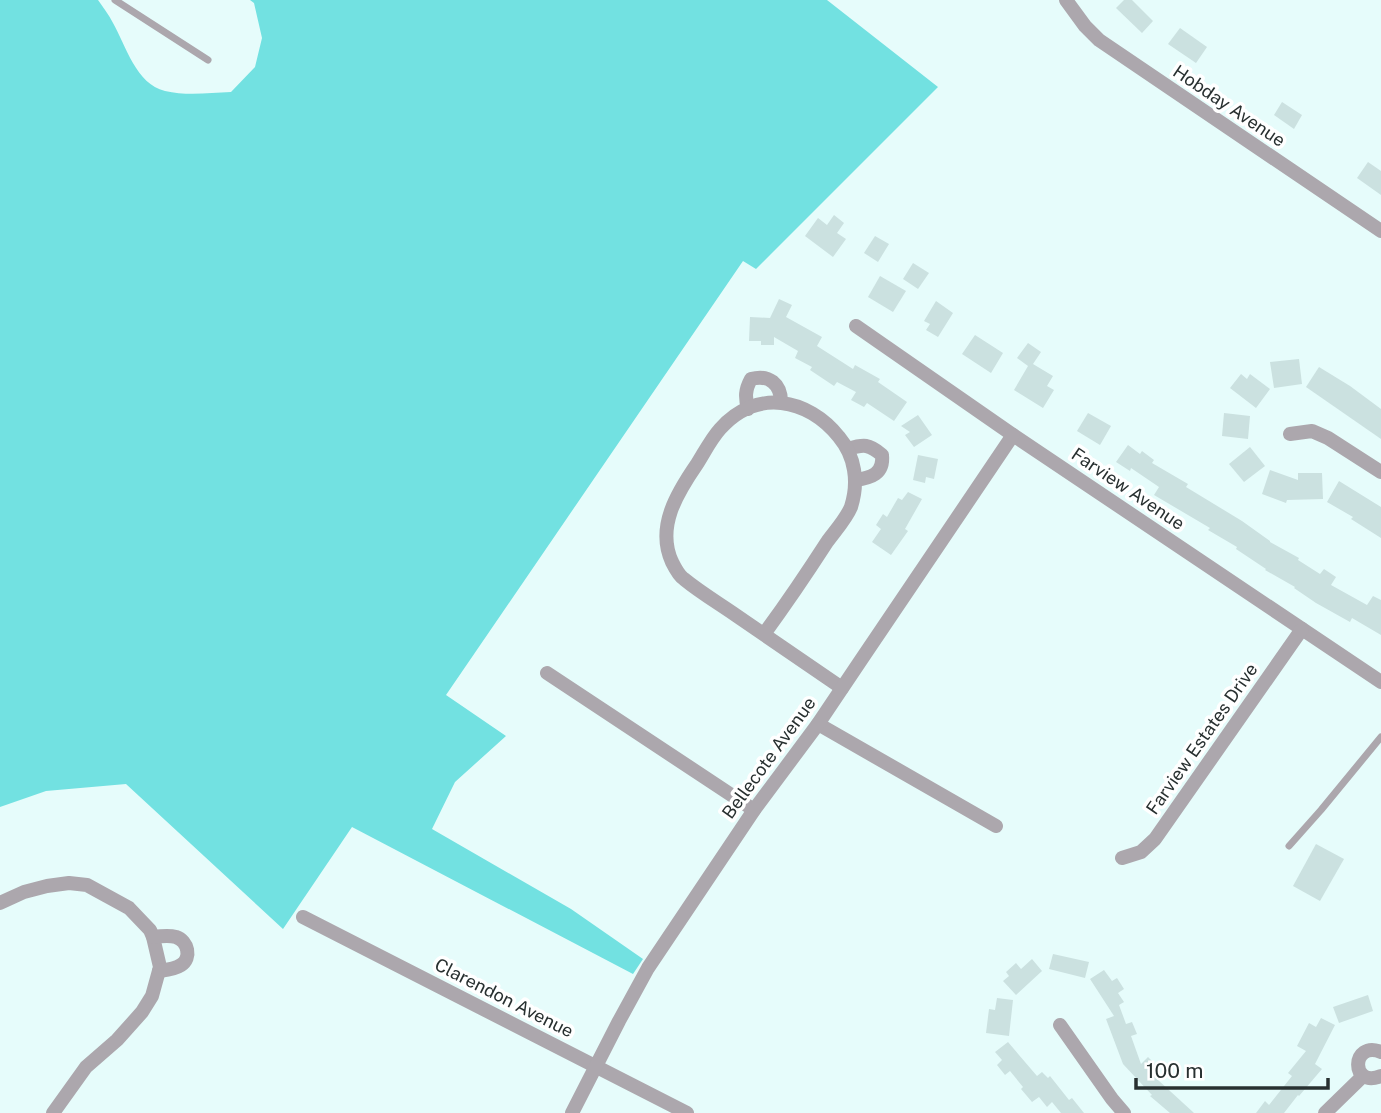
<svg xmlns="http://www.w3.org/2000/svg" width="1381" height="1113" font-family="'Public Sans',sans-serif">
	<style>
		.green { fill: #72e1e1 }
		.building { fill: #cbe1e0 }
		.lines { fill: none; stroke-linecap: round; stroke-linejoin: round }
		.service { stroke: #aca7ad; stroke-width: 7 }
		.minor { stroke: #aca7ad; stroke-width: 14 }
		.labels { text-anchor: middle; stroke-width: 7; stroke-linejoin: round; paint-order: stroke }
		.street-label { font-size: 18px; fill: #283030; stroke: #fff }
	</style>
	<rect width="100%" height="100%" fill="#e6fcfb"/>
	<path class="green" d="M0 0H98C103 7 109 15 113 23 126 46 136 84 165 91 186 96 209 93 231 92L255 67 262 38 254 3 250 0H827L938 87 756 269 743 261 446 695 506 736 455 782 432 829 571 909 643 959 633 974 352 827 283 929 126 784 46 791 0 807Z"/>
	<g class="building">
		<path d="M1124 0H1132L1153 21 1142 33 1116 8Z"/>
		<path d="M1180 28 1207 47 1196 63 1168 44Z"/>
		<path d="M1282 102 1302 115 1294 129 1274 115Z"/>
		<path d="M1368 162 1381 171V195L1357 178Z"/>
		<path d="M834 215 844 223 837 233 846 239 833 257 805 236 818 218 827 225Z"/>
		<path d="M875 236 889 244 878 262 864 253Z"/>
		<path d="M913 263 929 273 918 289 903 279Z"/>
		<path d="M880 276 906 291 893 312 868 297Z"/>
		<path d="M779 299 792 305 786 317 822 337 817 346 853 369 855 365 880 379 878 382 907 402 894 421 867 403 864 407 851 400 856 392 837 382 834 386 810 370 812 367 795 358 798 351 774 337V345H761V341H749L750 317 770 318Z"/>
		<path d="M936 301 953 313 938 337 926 330 930 324 924 321Z"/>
		<path d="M975 335 1003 353 991 373 962 354Z"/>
		<path d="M1028 343 1041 352 1033 364 1053 376 1047 386 1054 390 1043 408 1014 390 1028 366 1017 358Z"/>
		<path d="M1299 359 1302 384 1274 388 1270 362Z"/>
		<path d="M1319 367 1350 386 1381 409V439L1306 387Z"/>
		<path d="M1241 374 1247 379 1250 374 1270 389 1256 408 1230 388Z"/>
		<path d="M1088 413 1111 426 1100 445 1077 431Z"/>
		<path d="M1224 413 1250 416 1248 439 1222 436Z"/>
		<path d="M918 415 932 435 914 447 905 435 910 432 901 426Z"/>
		<path d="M1128 445 1140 454 1142 451 1154 460 1152 463 1188 484 1186 487 1242 521 1270 541V542L1299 558 1298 560 1320 574 1324 569 1336 577 1331 585 1367 605 1373 596 1381 600V635L1352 618 1350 622 1316 603 1294 588 1295 587 1265 570 1266 569 1236 549 1237 547 1208 530 1210 528 1154 495 1159 487 1131 468 1130 471 1116 462Z"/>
		<path d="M1250 447 1265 466 1244 482 1229 464Z"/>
		<path d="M918 455 938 459 934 479 926 477 925 483 913 480Z"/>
		<path d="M1270 470 1298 480V473H1322L1323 499 1287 500 1286 503 1262 494Z"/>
		<path d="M1339 481 1381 507V538L1351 519 1353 517 1327 502Z"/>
		<path d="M908 492 922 499 905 529 908 531 891 555 872 542 881 529 876 525 883 514 887 517 898 498 902 500Z"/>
		<path d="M1316 844 1344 859 1320 901 1293 886Z"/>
		<path d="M1053 954 1089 962 1085 978 1049 969Z"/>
		<path d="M1032 959 1042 971 1016 995 1003 981 1009 976 1006 972 1016 963 1021 969Z"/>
		<path d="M1104 970 1112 981 1117 978 1124 989 1118 993 1124 1002 1119 1005 1126 1024 1132 1022 1137 1034 1131 1036 1141 1064 1148 1057 1157 1066 1151 1072 1158 1080 1194 1113H1170L1150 1096 1152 1095 1123 1064 1106 1019 1114 1016 1090 979Z"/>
		<path d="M1368 995 1373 1011 1339 1023 1333 1007Z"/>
		<path d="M997 998 1013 1000 1009 1036 986 1033 989 1009 995 1010Z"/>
		<path d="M1321 1018 1335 1025 1315 1064 1322 1069 1299 1096 1298 1095 1284 1113H1256L1265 1101 1269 1105 1292 1076 1288 1073 1306 1051 1297 1046 1309 1023 1316 1027Z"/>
		<path d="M1008 1042 1037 1076 1042 1072 1048 1078 1050 1076 1069 1100 1072 1098 1084 1113H1061L1052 1102 1047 1107 1039 1097 1032 1102 1021 1089 1023 1087 1010 1071 1005 1075 997 1065 1002 1060 995 1052Z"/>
	</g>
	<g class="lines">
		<g class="service">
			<path d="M115 0 208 60"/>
			<path d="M1289 846 1321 810 1381 737"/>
		</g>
		<g class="minor">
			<path d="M1066 0 1085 26 1099 40 1381 231"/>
			<path d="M856 326 1013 435 1381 682"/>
			<path d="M748 409C745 397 745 390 751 379 769 374 781 384 781 402"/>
			<path d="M1290 434 1312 431 1328 438 1381 472"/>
			<path d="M848 449C864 444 869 444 882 455 884 474 871 478 855 480"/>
			<path d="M764 634C786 604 807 573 827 542 835 531 846 519 851 507 859 482 855 456 839 437 808 398 756 388 720 429 711 439 704 453 697 464 677 493 656 527 672 562 675 568 679 576 684 579 701 593 720 604 737 616 772 640 807 664 842 688"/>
			<path d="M547 673 754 810"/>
			<path d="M818 724 996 826"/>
			<path d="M1122 858 1141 852 1155 839 1302 629"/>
			<path d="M0 903 24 892 47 886 69 883 87 885 129 908 150 930 153 937 160 967 152 996 142 1012 117 1040 86 1067 53 1113"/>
			<path d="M303 917 687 1113"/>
			<path d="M153 937C161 936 169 935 176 937 188 941 192 958 181 965 175 969 166 970 159 971"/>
			<path d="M1060 1025 1112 1099 1124 1113"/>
			<path d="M1381 1052C1351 1040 1350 1089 1381 1076"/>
			<path d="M572 1113 619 1021 648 968 754 810 818 724 861 660 1013 435"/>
			<path d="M1325 1113 1363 1076"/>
		</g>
	</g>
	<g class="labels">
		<g class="street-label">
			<text transform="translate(1229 106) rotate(34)" y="6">Hobday Avenue</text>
			<text transform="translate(1128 489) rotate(34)" y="6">Farview Avenue</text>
			<text transform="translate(1202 739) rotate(-55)" y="6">Farview Estates Drive</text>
			<text transform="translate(769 758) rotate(-54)" y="6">Bellecote Avenue</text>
			<text transform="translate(504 998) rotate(27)" y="6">Clarendon Avenue</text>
		</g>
	</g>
	<path d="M1136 1078v10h192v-10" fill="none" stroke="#283030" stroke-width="3.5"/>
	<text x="1146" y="1078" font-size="21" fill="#283030" stroke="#ffffff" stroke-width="5" paint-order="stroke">100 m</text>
</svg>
